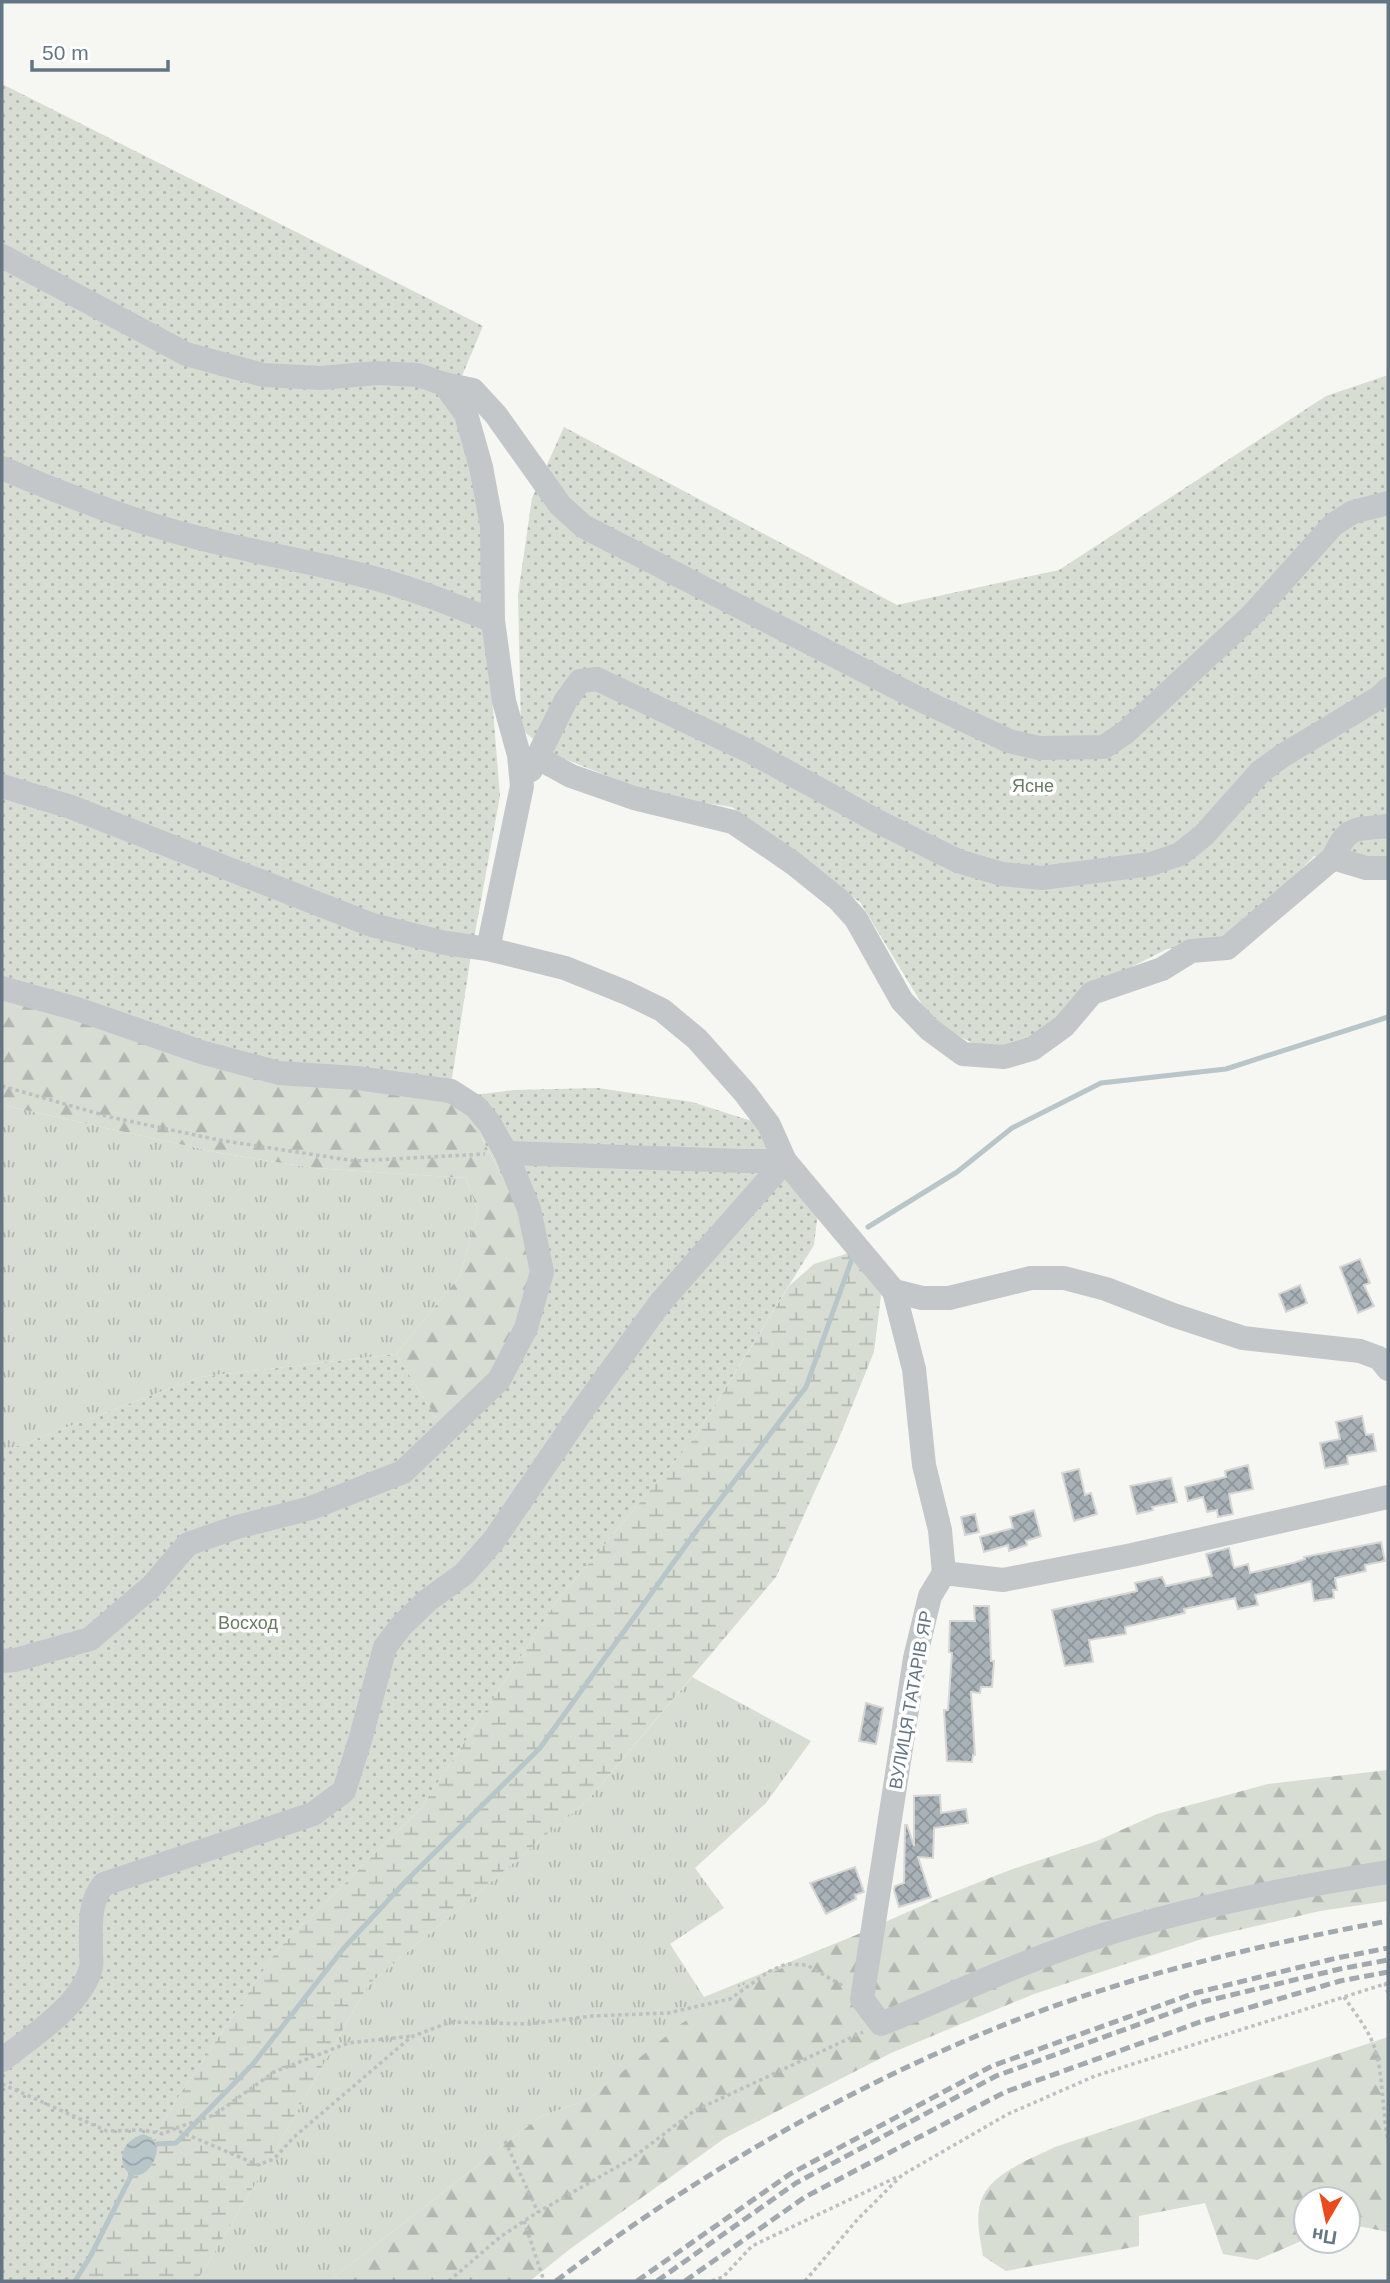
<svg xmlns="http://www.w3.org/2000/svg" width="1390" height="2283" font-family="Helvetica,sans-serif">
	<style>
		.grass { fill: url(#grass-tufts) }
		.forest { fill: url(#forest-firs) }
		.wetland { fill: url(#wetland-marsh) }
		.garden { fill: url(#garden-dots) }
		.water { fill: url(#water-waves) }
		.lines { fill: none; stroke-linecap: round; stroke-linejoin: round }
		.stream { stroke: #b8c6c9; stroke-width: 5 }
		.building { fill: url(#building-cross-hatch); stroke: #d7d7d5; stroke-width: 2 }
		.path { stroke: #bdbfc1; stroke-width: 3.5; stroke-dasharray: 3.5 3.5; stroke-linecap: butt }
		.minor { stroke: #c3c7ca; stroke-width: 24 }
		.rail { stroke: #a1a8ae; stroke-width: 5; stroke-dasharray: 10 5; stroke-linecap: butt }
		.labels { text-anchor: middle; stroke-width: 7; stroke-linejoin: round; paint-order: stroke }
		.park-label { font-size: 18px; fill: #687b63; stroke: #fff }
		.street-label { font-size: 18px; fill: #647684; stroke: #fff }
	</style>
	<defs>
		<pattern id="grass-tufts" width="24" height="20" patternUnits="userSpaceOnUse" patternTransform="scale(1.75)"><rect width="24" height="20" fill="#d7ddd3"/><path d="M3 7l-1-3M5 7V3M7 7l1-3M15 17l-1-3M17 17v-4M19 17l1-3" fill="none" stroke="#b2b8b1"/></pattern>
		<pattern id="forest-firs" width="22" height="20" patternUnits="userSpaceOnUse" patternTransform="scale(1.75)"><rect width="22" height="20" fill="#d7ddd3"/><path d="M5 1l3.5 6h-7zM16 11l3.5 6h-7z" fill="#b2b8b1"/></pattern>
		<pattern id="wetland-marsh" width="20" height="14" patternUnits="userSpaceOnUse" patternTransform="scale(1.75)"><rect width="20" height="14" fill="#d7ddd3"/><path d="M1 5h8M5 5V1M11 12h8M15 12V8" fill="none" stroke="#b2b8b1"/></pattern>
		<pattern id="garden-dots" width="8" height="8" patternUnits="userSpaceOnUse" patternTransform="scale(1.75)"><rect width="8" height="8" fill="#d7ddd3"/><path d="M2 2h.1M6 6h.1" fill="none" stroke="#b2b8b1" stroke-width="1.8" stroke-linecap="round"/></pattern>
		<pattern id="water-waves" width="16" height="10" patternUnits="userSpaceOnUse" patternTransform="scale(1.75)"><rect width="16" height="10" fill="#b8c6c9"/><path d="M0 5q4-4 8 0t8 0" fill="none" stroke="#99a5a9"/></pattern>
		<pattern id="building-cross-hatch" width="8" height="8" patternUnits="userSpaceOnUse" patternTransform="scale(1.75)"><rect width="8" height="8" fill="#a9b2b7"/><path d="M0 0l8 8M0 8l8-8" fill="none" stroke="#8d959a"/></pattern>
	</defs>
	<rect width="100%" height="100%" fill="#f6f6f2"/>
	<g class="grass">
		<path d="M2 1105 220 1153 314 1168 466 1178 478 1211 460 1276 396 1354 200 1377 2 1452Z"/>
		<path d="M692 1677 811 1741 766 1803 695 1868 724 1908 670 1944 704 1997 866 1931 735 1989 681 2025 589 2099 540 2117 329 2281H197L276 2149 368 1985 587 1801Z"/>
	</g>
	<g class="forest">
		<path d="M2 994 449 1098 479 1133 518 1206 536 1273 496 1369 440 1424 396 1354 460 1276 478 1211 466 1178 314 1168 220 1153 2 1105Z"/>
		<path d="M1388 1770V1901L1320 1911 1205 1938 1034 1994 891 2053 725 2138 570 2249 530 2281H329L540 2117 589 2099 681 2024 735 1989 939 1898 1010 1870 1097 1841 1157 1814 1268 1784Z"/>
		<path d="M1388 2037V2232L1348 2224V2199H1306V2239L1257 2260 1223 2254 1205 2203 1139 2216V2246L1006 2271 983 2256C980 2237 974 2214 983 2196 994 2172 1033 2158 1055 2147Z"/>
	</g>
	<path class="wetland" d="M855 1251 882 1287 874 1352 839 1438 776 1577 587 1801 368 1985 276 2149 197 2281H75L90 2257 132 2174 140 2175 157 2144 153 2139 180 2094 277 1950 421 1808 557 1601 695 1437 789 1286 814 1264Z"/>
	<g class="garden">
		<path d="M2 84 483 326 451 402 481 504 490 673 500 796 471 955 449 1098 514 1090 598 1088 692 1102 755 1122 819 1203 814 1245 695 1437 557 1601 421 1808 277 1950 180 2094 153 2139 143 2134 126 2146C121 2159 120 2166 132 2174L90 2257 75 2281H2V1452L200 1377 396 1354 440 1424 496 1369 536 1273 518 1206 482 1138 449 1098 377 1088 2 994Z"/>
		<path d="M1388 375V858L1314 856 1233 940 1167 949 1088 989 1031 1043 991 1052 934 1024 860 902 820 875 732 807 657 796 550 753 521 729 518 595 532 498 564 427 897 605 1059 570 1326 396Z"/>
	</g>
	<path class="water" d="M143 2134C148 2136 154 2138 156 2144 160 2154 149 2174 139 2175 125 2177 120 2162 123 2152 126 2142 134 2138 143 2134Z"/>
	<g class="lines">
		<g class="stream">
			<path d="M868 1227 957 1172 1012 1128 1101 1083 1226 1069 1388 1017"/>
			<path d="M157 2144 176 2143 253 2064 343 1949 406 1881 540 1748 697 1530 806 1387 853 1256"/>
			<path d="M75 2281 90 2257 132 2174"/>
		</g>
	</g>
	<g class="building">
		<path d="M1360 1259 1370 1283 1364 1285 1374 1306 1358 1313 1340 1267Z"/>
		<path d="M1300 1285 1307 1303 1286 1312 1279 1294Z"/>
		<path d="M1362 1416 1366 1435 1373 1434 1376 1451 1347 1456 1348 1464 1325 1468 1320 1443 1340 1439 1336 1422Z"/>
		<path d="M1248 1465 1253 1489 1229 1494 1233 1514 1218 1517 1217 1510 1207 1512 1203 1497 1188 1501 1185 1487 1226 1477 1225 1471Z"/>
		<path d="M1079 1469 1085 1495 1091 1493 1097 1514 1074 1521 1062 1473Z"/>
		<path d="M1171 1478 1177 1502 1152 1507 1153 1510 1137 1514 1130 1486Z"/>
		<path d="M1034 1510 1041 1536 1026 1541 1027 1545 1009 1551 1008 1545 984 1552 980 1537 1013 1528 1010 1517Z"/>
		<path d="M975 1514 979 1532 965 1535 961 1517Z"/>
		<path d="M1381 1542 1385 1561 1365 1565 1366 1571 1335 1578 1337 1590H1333L1334 1598 1314 1601 1311 1581 1255 1595 1258 1605 1238 1609 1235 1598 1184 1609 1185 1613 1125 1627 1126 1634 1089 1640 1093 1662 1065 1666 1052 1610 1137 1591 1135 1583 1148 1580 1162 1577 1166 1586 1212 1576 1206 1554 1229 1548 1234 1568 1248 1564 1250 1573 1293 1563 1305 1559 1304 1557Z"/>
		<path d="M974 1606H989L991 1661H994L992 1687H981L980 1693 971 1692 975 1755H973L972 1762 947 1761 944 1710H948L952 1653 949 1652 950 1621H975Z"/>
		<path d="M866 1703 883 1708 876 1744 859 1741Z"/>
		<path d="M940 1795 941 1813 966 1809 968 1823 934 1828 933 1858 918 1857 931 1897 899 1907 894 1890 895 1886 904 1883 905 1825H907L914 1846V1796Z"/>
		<path d="M855 1867 864 1892 855 1895 856 1899 826 1914 810 1883Z"/>
	</g>
	<g class="lines">
		<g class="path">
			<path d="M2 1086 110 1117 219 1140 355 1161 485 1154"/>
			<path d="M1385 1983 1388 1993"/>
			<path d="M1344 1997C1355 2013 1369 2030 1375 2049 1384 2079 1382 2111 1388 2142"/>
			<path d="M2 2084 107 2131 143 2130 163 2134 174 2129 258 2165 274 2159 294 2137 411 2037 450 2022 529 2024 592 2016 668 2013 730 1999 768 1972 786 1964 807 1965 843 1986"/>
			<path d="M176 2128 214 2115 274 2072 348 2043 412 2036"/>
			<path d="M505 2141 538 2212"/>
			<path d="M524 2221 544 2281"/>
			<path d="M449 2281 500 2237 538 2212 631 2159 694 2111 863 2032"/>
			<path d="M712 2281 723 2277 752 2246 897 2177"/>
			<path d="M805 2281 857 2220 902 2175 1008 2114 1095 2076 1388 1983"/>
		</g>
		<g class="minor">
			<path d="M2 256 186 354 263 375 321 378 377 373 418 375 444 384 466 414 481 467 492 526 493 621 504 701 519 755 522 786 488 949"/>
			<path d="M444 384 473 390 496 415 560 505 583 526 921 700 1009 741 1039 748 1104 747 1126 732 1252 615 1333 525 1353 512 1388 503"/>
			<path d="M2 468C56 491 110 513 166 529 229 548 294 558 358 574 404 585 449 603 493 621"/>
			<path d="M538 758 571 776 634 798 733 822 793 863 839 900 856 919 902 1001 929 1029 963 1054 1004 1057 1032 1049 1064 1026 1092 993 1162 969 1191 951 1227 948 1333 858C1348 824 1355 830 1388 826"/>
			<path d="M531 770 566 700 580 681 597 679 753 753 879 822 958 861 1002 874 1042 878 1151 864 1180 854 1204 835 1260 772 1282 756 1380 697 1388 689"/>
			<path d="M2 786 71 807 372 925 445 943 488 949 565 968 627 993 662 1010 697 1039 745 1093 769 1125 785 1161 894 1291 922 1298H949L1031 1278H1064L1106 1289 1173 1315 1243 1338 1360 1351 1379 1358 1388 1369"/>
			<path d="M1333 858 1366 868H1388"/>
			<path d="M2 988 77 1009 201 1052 279 1073 357 1078 451 1091 476 1107 490 1124 506 1153 529 1209 542 1272 526 1328 499 1380 403 1472 311 1508 237 1527 188 1544 151 1587 90 1639 15 1660 2 1661"/>
			<path d="M506 1153 742 1161H785"/>
			<path d="M894 1291 914 1369 924 1465 940 1530 944 1573"/>
			<path d="M1388 1497 1132 1555 1003 1580 944 1573 930 1596 915 1658 862 1999 881 2024C954 1994 1027 1959 1103 1935 1196 1906 1292 1887 1388 1872"/>
			<path d="M2 2060C30 2038 83 2004 91 1967 92 1963 91 1956 91 1951 91 1928 88 1902 104 1884L313 1814 344 1791 361 1737 385 1647 402 1625 428 1600 464 1574 494 1540 584 1408 660 1303 785 1161"/>
		</g>
		<g class="rail">
			<path d="M556 2281C676 2190 804 2113 942 2051 1083 1987 1236 1949 1388 1921"/>
			<path d="M637 2281 790 2174 992 2066 1195 1993 1337 1958 1388 1948"/>
			<path d="M657 2281 796 2183 996 2076 1198 2003 1340 1969 1388 1960"/>
			<path d="M685 2281 805 2197 1005 2092 1200 2022 1340 1981 1388 1972"/>
		</g>
	</g>
	<g class="labels">
		<g class="park-label">
			<text x="1033" y="792">Ясне</text>
			<text x="248" y="1629">Восход</text>
		</g>
		<g class="street-label">
			<text transform="translate(911 1700) rotate(-80)" y="6">ВУЛИЦЯ ТАТАРІВ ЯР</text>
		</g>
	</g>
	<rect width="1390" height="2283" fill="none" stroke="#647684" stroke-width="7"/>
	<g transform="translate(1327 2220) rotate(189)"><circle r="33" fill="#ffffff" stroke="#c1c8ce" stroke-width="2"/>
	<path d="M0-5L12 26L0 18L-12 26Z" fill="#ea4b1e"/>
	<text y="-10" font-size="19" font-weight="bold" text-anchor="middle" fill="#647684">Пн</text>
	</g>
	<path d="M32 60v10h136v-10" fill="none" stroke="#647684" stroke-width="3.5"/>
	<text x="42" y="60" font-size="21" fill="#647684" stroke="#ffffff" stroke-width="5" paint-order="stroke">50 m</text>
</svg>
